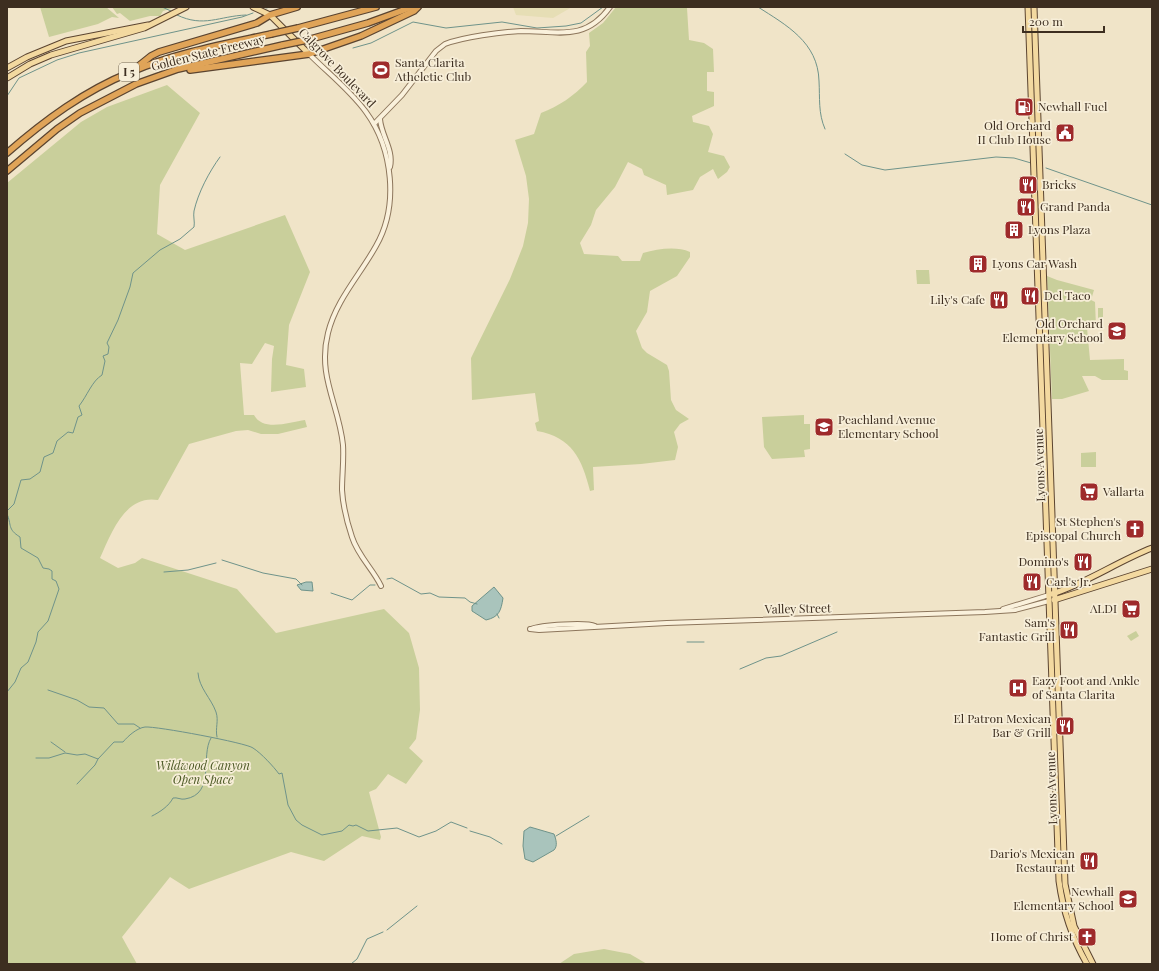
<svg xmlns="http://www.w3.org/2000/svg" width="1159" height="971" font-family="'Playfair Display',serif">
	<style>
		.farmland { fill: #e6deb5 }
		.green { fill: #c9cf9b }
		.water { fill: #a9c4bc; stroke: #6f938a }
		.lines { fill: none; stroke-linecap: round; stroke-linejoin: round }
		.stream { stroke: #6f938a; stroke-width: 1 }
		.minor-casing { stroke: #8d765c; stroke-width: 6 }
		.major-casing { stroke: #5b4430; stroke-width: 7 }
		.highway-casing { stroke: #5b4430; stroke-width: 8 }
		.minor { stroke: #faf1dc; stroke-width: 4 }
		.major { stroke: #f3d9a0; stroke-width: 5 }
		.highway { stroke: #e0a458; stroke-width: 5.5 }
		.highway-bridge-casing { stroke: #5b4430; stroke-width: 8; stroke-linecap: butt }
		.highway-bridge { stroke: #e0a458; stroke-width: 5.5 }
		.labels { text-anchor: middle; stroke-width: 3.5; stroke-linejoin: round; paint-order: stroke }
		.shield { fill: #f7eed8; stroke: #756857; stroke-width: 1 }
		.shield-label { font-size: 11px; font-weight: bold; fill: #3d2e20 }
		.street-label { font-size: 12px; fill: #3d2e20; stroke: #f7eed8 }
		.poi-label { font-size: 12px; fill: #3d2e20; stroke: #f7eed8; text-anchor: start }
		.park-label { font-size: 12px; font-style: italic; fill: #4d5a26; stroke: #f7eed8 }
	</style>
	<rect width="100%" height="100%" fill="#f0e4c8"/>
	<path class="farmland" d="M513 7H572L553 18 516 15Z"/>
	<g class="green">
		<path d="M40 7H106L119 18 112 17 98 24 49 37Z"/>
		<path d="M112 7H176L163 11 160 16H150L130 21 120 13 117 14Z"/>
		<path d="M616 7 687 8 689 40 704 43 713 49 714 72H707V91L714 92V106L692 116 693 122 709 126 713 134 708 152 724 156 730 167 727 172 718 179 713 169 700 177 693 190 667 195 666 185 644 175 642 169 628 162 615 187 596 210 591 225 580 243 584 254 618 256 622 261H640L643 253C658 249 676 246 690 252V257L677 276 650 291 647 312 636 331 642 348 647 353 667 365 669 371 671 400 676 410 689 419 680 424 674 432 678 447 675 460 641 464 593 467 594 490 590 491C582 459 572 437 537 431L535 423 539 421 535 393 472 400 471 358 510 279 523 246 528 223 529 199 526 176 515 140 534 134 541 113C559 106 574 96 587 82L586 52 590 46 589 33 603 23Z"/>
		<path d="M167 85 200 113 160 185 157 234 185 250 285 215 310 272 289 325 286 365 304 369 306 387 271 392 272 359 274 346 265 343 252 364 240 363 244 415H254C263 432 290 422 305 420L307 427 278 434H261L248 430 236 431 189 444 158 500C125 494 111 534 100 558L118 568 135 563 142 558 237 589 276 633 384 609 409 633 419 668 420 710 416 739 409 748 423 761 406 784 388 774 376 789 369 792 381 837 380 840 362 836 324 861 291 852 189 889 170 877 122 937 137 964H7V183L81 122 107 107Z"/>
		<path d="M916 270H929L930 284H917Z"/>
		<path d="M1047 276 1057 280 1094 290 1091 300 1095 302 1096 327 1087 328 1090 360 1124 359V370L1128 371V380H1102L1095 376H1082L1089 391 1062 399H1052Z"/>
		<rect x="1098" y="308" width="5" height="17"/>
		<path d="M804 415V424H810V449L804 450 805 457 772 459 764 447 762 417Z"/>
		<path d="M1096 452V467H1081V453Z"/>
		<path d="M1136 631 1139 636 1131 641 1127 636Z"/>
		<path d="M604 949 630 954 647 964H559L574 954Z"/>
	</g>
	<g class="water">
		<path d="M306 582H312L313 591 301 590 297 585Z"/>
		<path d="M494 587 503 598C501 611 499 617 486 620L472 611V606Z"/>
		<path d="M530 827 554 834C556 839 558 846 554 850L533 862 525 859 523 846 524 831Z"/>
	</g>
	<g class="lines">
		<g class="stream">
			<path d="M162 7 171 11"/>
			<path d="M758 7C786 25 818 42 819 81 820 98 818 113 825 129"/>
			<path d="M266 8 271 7"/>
			<path d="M177 15C204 28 219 16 246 15"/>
			<path d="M353 48 371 43 413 22 446 28 502 22 537 28 566 26 581 23 603 7"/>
			<path d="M7 96 19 78 57 60 79 53 242 17 253 13"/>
			<path d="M845 154 862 165 885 170 996 157 1014 158 1031 163"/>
			<path d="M1046 168 1152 205"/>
			<path d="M7 511 14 504 21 480 30 479 40 472 44 457 53 453 57 441 68 432 73 433 78 417 82 415 79 406C87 396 92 381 102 375L105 361 103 356 108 354 109 347 107 343 118 320 130 287 133 273 160 250 180 239 194 227C195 222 193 216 194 211 198 193 209 172 220 157"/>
			<path d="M7 514C12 525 7 529 20 537L21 548 38 558 43 568 49 569 52 571V579L56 581 59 589 48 621 38 632 36 642 28 662 21 668 15 682 7 692"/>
			<path d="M222 560 263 573 296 579 302 585"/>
			<path d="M164 572 188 570 216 563"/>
			<path d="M387 579 392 578 421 594 430 593 439 597 465 598 470 602 477 604"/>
			<path d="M331 593 352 600 370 585H375"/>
			<path d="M497 614 499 618"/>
			<path d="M687 642H704"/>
			<path d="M740 669 766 658 781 656 837 632"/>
			<path d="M198 673C199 688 211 698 216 712 219 721 215 728 217 737"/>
			<path d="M48 690 77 700 89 707 104 708 118 724H134L140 728"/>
			<path d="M51 742 65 752"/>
			<path d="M36 758H49L65 753 77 755 85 754 98 759 114 742H123C128 736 137 728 145 727 156 726 247 743 253 748 261 753 274 767 279 774L282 773 288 805 296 820 302 825 322 835 342 831 349 825 353 826 356 825 368 831 397 828 419 837 436 831 451 822 467 828"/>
			<path d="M77 784 95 765 98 759"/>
			<path d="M152 816C160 812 169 806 173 798 177 797 181 800 185 799 216 794 200 756 211 738"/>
			<path d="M470 831 490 837 502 844"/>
			<path d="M556 836 589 816"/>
			<path d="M387 930 417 906"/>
			<path d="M351 964 357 959 367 939 383 932"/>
		</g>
		<defs>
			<g id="minor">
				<path d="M309 54C328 73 350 90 366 112 393 149 399 206 376 246 360 275 336 300 328 333 317 376 339 405 343 445 344 460 342 475 342 490 343 506 347 522 352 537 358 556 373 569 381 586"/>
				<path d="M380 119C381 135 394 150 390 167"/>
				<path d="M374 124 402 95 436 51 445 44C463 37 501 32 521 31 557 31 585 42 610 7"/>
				<path d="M1003 609 1049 595"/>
				<path d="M530 629 539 630 667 623 985 612 1015 610 1049 601"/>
				<path d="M531 629C541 625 586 622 595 626"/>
			</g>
			<g id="major">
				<path d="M253 7 270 15 309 54"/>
				<path d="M1028 7 1059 881C1063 911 1072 938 1087 964"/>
				<path d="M1034 7 1065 884 1074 926 1093 964"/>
				<path d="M7 68 27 57 66 41 148 25"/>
				<path d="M7 78 30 64 51 55 144 28 186 7"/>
				<path d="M1052 594C1087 583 1118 561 1152 548"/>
				<path d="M1054 600 1152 569"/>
			</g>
			<g id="highway">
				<path d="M298 28 376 7"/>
				<path d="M307 40 368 23 412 7"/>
				<path d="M136 68 151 56 159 52 257 23 270 15 297 7"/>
				<path d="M190 70 309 54 361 36 414 11 418 7"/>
				<path d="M7 153C45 120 84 91 131 72 175 53 225 44 271 34"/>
				<path d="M7 171 57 129 80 113 136 84 178 69 283 45"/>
			</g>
		</defs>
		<use href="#minor" class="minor-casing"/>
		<use href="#major" class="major-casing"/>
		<use href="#highway" class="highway-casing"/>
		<use href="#minor" class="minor"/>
		<use href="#major" class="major"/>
		<use href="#highway" class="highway"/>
		<defs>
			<g id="highway-bridge">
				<path d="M271 34 298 28"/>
				<path d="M283 45 307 40"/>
			</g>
		</defs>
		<use href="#highway-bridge" class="highway-bridge-casing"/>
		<use href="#highway-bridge" class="highway-bridge"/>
	</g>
	<defs>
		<symbol id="stadium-square" viewBox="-11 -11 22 22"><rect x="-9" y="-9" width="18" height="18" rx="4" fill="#9e2a2b" stroke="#f7eed8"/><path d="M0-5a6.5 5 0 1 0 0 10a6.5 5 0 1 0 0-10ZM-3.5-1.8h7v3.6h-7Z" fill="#fff"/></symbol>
		<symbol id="fuel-square" viewBox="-11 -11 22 22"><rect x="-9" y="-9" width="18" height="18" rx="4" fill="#9e2a2b" stroke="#f7eed8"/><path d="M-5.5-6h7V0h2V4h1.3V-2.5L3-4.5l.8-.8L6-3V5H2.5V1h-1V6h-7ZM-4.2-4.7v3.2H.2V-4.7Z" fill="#fff"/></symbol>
		<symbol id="civic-square" viewBox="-11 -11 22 22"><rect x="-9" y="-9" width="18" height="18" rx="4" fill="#9e2a2b" stroke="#f7eed8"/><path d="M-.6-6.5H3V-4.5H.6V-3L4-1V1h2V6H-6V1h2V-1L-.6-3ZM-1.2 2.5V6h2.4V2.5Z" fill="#fff"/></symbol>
		<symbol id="restaurant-square" viewBox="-11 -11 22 22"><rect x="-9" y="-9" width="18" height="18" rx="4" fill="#9e2a2b" stroke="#f7eed8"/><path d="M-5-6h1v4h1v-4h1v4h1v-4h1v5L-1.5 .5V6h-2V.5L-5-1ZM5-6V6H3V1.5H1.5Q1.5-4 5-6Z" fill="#fff"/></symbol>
		<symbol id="building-square" viewBox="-11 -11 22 22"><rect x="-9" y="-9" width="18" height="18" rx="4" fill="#9e2a2b" stroke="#f7eed8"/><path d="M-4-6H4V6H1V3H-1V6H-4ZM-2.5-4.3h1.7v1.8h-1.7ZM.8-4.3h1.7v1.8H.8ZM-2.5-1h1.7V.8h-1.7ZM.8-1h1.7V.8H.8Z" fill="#fff"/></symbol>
		<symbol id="school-square" viewBox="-11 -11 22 22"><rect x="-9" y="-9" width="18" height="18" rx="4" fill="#9e2a2b" stroke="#f7eed8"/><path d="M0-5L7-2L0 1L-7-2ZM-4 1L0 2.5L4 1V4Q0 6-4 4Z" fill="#fff"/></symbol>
		<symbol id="supermarket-square" viewBox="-11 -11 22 22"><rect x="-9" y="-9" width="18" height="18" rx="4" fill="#9e2a2b" stroke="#f7eed8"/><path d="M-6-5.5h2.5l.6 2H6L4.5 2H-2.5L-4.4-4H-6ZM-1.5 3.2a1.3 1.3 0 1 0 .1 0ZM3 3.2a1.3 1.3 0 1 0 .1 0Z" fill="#fff"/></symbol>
		<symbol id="church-square" viewBox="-11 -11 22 22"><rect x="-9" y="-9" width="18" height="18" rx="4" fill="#9e2a2b" stroke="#f7eed8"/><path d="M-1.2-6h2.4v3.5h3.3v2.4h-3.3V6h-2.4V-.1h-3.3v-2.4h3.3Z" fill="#fff"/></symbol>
		<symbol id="hospital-square" viewBox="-11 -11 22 22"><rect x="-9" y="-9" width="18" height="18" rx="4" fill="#9e2a2b" stroke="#f7eed8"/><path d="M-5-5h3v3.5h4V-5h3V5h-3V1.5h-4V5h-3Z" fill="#fff"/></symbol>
	</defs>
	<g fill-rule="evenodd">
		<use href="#stadium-square" x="370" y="59" width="22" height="22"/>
		<use href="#fuel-square" x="1013" y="96" width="22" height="22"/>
		<use href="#civic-square" x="1054" y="122" width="22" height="22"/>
		<use href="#restaurant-square" x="1017" y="174" width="22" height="22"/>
		<use href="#restaurant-square" x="1015" y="196" width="22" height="22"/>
		<use href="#building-square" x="1003" y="219" width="22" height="22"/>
		<use href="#building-square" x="967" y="253" width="22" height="22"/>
		<use href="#restaurant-square" x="1019" y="285" width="22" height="22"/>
		<use href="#restaurant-square" x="988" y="289" width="22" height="22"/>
		<use href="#school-square" x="1106" y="320" width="22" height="22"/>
		<use href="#school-square" x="813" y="416" width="22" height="22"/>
		<use href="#supermarket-square" x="1078" y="481" width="22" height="22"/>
		<use href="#church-square" x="1124" y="518" width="22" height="22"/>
		<use href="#restaurant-square" x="1072" y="551" width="22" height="22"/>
		<use href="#restaurant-square" x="1021" y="571" width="22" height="22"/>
		<use href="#supermarket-square" x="1120" y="598" width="22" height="22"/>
		<use href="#restaurant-square" x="1058" y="619" width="22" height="22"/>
		<use href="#hospital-square" x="1007" y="677" width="22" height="22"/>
		<use href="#restaurant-square" x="1054" y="715" width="22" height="22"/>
		<use href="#restaurant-square" x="1078" y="850" width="22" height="22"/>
		<use href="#school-square" x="1117" y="888" width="22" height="22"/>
		<use href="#church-square" x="1076" y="926" width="22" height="22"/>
	</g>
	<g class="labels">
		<rect class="shield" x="119" y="63" width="20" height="18" rx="3"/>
		<g class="shield-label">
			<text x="129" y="76">I 5</text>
		</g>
		<g class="street-label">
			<text transform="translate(208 53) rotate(-14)" y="4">Golden State Freeway</text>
			<text transform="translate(337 68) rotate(46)" y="4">Calgrove Boulevard</text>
			<text transform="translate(1040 465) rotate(-92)" y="4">Lyons Avenue</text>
			<text transform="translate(798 609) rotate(-1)" y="4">Valley Street</text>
			<text transform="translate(1052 788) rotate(-92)" y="4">Lyons Avenue</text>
		</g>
		<g class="poi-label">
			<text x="395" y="67">Santa Clarita<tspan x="395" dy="14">Atheletic Club</tspan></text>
			<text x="1038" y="111">Newhall Fuel</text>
			<text x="1051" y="130" text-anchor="end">Old Orchard<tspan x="1051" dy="14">II Club House</tspan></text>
			<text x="1042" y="189">Bricks</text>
			<text x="1040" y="211">Grand Panda</text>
			<text x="1028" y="234">Lyons Plaza</text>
			<text x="992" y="268">Lyons Car Wash</text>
			<text x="1044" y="300">Del Taco</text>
			<text x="985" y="304" text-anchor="end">Lily's Cafe</text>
			<text x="1103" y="328" text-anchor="end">Old Orchard<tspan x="1103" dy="14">Elementary School</tspan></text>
			<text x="838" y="424">Peachland Avenue<tspan x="838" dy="14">Elementary School</tspan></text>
			<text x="1103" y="496">Vallarta</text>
			<text x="1121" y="526" text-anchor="end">St Stephen's<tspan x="1121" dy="14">Episcopal Church</tspan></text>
			<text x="1069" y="566" text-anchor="end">Domino's</text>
			<text x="1046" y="586">Carl's Jr.</text>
			<text x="1117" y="613" text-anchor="end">ALDI</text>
			<text x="1055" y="627" text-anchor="end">Sam's<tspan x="1055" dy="14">Fantastic Grill</tspan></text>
			<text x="1032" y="685">Eazy Foot and Ankle<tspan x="1032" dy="14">of Santa Clarita</tspan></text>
			<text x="1051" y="723" text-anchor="end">El Patron Mexican<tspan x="1051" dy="14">Bar &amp; Grill</tspan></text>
			<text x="1075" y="858" text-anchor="end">Dario's Mexican<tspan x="1075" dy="14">Restaurant</tspan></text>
			<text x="1114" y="896" text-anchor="end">Newhall<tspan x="1114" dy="14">Elementary School</tspan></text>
			<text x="1073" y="941" text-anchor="end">Home of Christ</text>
		</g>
		<g class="park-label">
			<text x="203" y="770">Wildwood Canyon<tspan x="203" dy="14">Open Space</tspan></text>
		</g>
	</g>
	<rect width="1159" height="971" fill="none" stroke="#3d2e20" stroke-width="16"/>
	<path d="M1023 26v6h81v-6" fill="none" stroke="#3d2e20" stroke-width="2"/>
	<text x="1029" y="26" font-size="12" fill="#3d2e20" stroke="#f7eed8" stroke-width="3" paint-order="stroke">200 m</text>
</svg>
